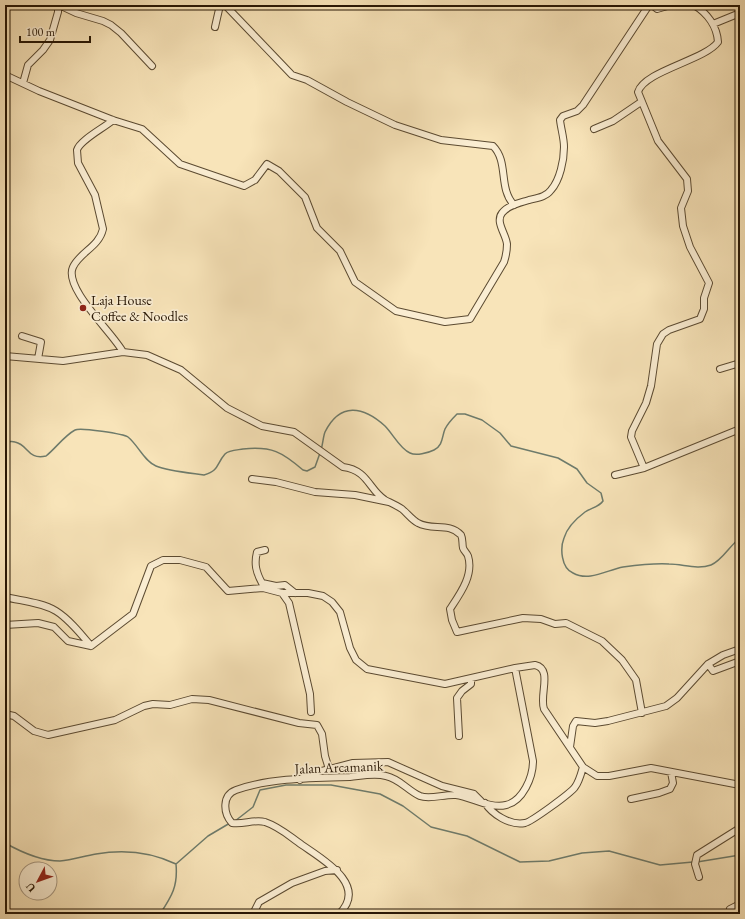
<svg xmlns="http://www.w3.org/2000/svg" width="745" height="919" font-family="'EB Garamond',serif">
<rect width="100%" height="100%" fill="#f8e4b9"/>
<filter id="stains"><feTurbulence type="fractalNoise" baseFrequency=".005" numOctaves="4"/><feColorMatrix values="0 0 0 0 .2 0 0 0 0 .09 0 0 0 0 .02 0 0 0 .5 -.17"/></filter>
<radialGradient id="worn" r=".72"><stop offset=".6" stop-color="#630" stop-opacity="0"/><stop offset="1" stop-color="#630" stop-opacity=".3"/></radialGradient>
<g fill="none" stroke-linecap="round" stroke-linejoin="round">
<!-- stream -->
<path stroke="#6e7b6b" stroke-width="1.5" d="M 5,442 C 8,442 12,441 15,442 C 29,445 27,460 46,456 C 56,448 64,436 75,430 C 80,427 124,434 128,437 C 138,445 144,461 156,466 C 168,471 190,473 204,475 C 220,470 216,464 225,454 C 229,450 238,450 243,449 C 272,446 282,452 303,470 L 307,471 L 315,467 L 320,453
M 321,450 C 323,444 323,437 325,432 C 340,402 363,406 385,426 C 393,434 400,449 410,453 C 416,456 428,453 434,450 C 443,446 442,436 445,429 C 448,423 452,419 457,414 L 465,414 L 482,420 L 500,433 L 511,446 L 558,458 L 577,469 L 587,483 L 601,493 L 603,501 C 599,507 591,508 585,512 C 577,518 567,528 564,538 C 560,548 561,568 573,573 C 589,582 607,570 623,567 C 638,565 654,563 669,564 C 683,564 697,570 711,565 C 722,561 730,545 740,538
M 235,821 L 253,807 L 260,790 L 286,785 L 331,785 L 380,794 L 403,806 L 431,827 L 467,836 L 520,862 L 549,861 L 582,853 L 609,851 L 660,865 L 693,862
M 5,843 C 21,852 41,861 60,861 C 72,860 84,856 96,854 C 124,849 151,852 176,864
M 697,862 L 740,855
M 160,914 C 172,896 178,886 176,864 L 208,836 L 230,823"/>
<!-- minor casing -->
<g stroke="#5b4a31" stroke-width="8">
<path id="minor" d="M 59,5 L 76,13 L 103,21 L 111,25 L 121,33 L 152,66
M 225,5 L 292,75 L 307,80 L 347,102 L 395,125 L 441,140 L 493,146 C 509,162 498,188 514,205
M 652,5 L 657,9 L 671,5
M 694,5 C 707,13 717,26 718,42 C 705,60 644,71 638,92 L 658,141 L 687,179 L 688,191 L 681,208 L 683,226 L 690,247 L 709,283 L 704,298 L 704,309 L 700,319 L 669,330 L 663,334 L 657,344 L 651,386 L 646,403 L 632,431 L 631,437 L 644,468 L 740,429
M 713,24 L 740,13
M 215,27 L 220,5
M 5,75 L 39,91 L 113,120 L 142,129 L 180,164 L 244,186 L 255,180 L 267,164 L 279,171 L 305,197 L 317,228 L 340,251 L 355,282 L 396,311 L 445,322 L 470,319 L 504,262 C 506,256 507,251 507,244 C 506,234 495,222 502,213 C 508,205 520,203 529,200 C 537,198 546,197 551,190 C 560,180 564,160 564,147 C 564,138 561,129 560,120 L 563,116 L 577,111 L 583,105 L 649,5
M 23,83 L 28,65 L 43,50 L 50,40 L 58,12 L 58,5
M 113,120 C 104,128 80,140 77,150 L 78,163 L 95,195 L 103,229 C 99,247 80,252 73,267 C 63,288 113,333 123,352
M 594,129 L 613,121 L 641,102
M 22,336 L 41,342 L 38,359
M 5,356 L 63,361 L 123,352 L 147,355 L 181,370 L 227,408 L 262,426 L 294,432 L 343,467 C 368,470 369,490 385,500 C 391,503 396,505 402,509 C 407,513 412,520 418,523 C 432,531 449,522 461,535 C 463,539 462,543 463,548 C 464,551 467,553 468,556 C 474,575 460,594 450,609 L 452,620 L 457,632 L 523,618 L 541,619 L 555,624 L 566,623 L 602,641 L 622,660 L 636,680 L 642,713
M 720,369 L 740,363
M 615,475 L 644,468
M 252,479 L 276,482 L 315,492 L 355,495 L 389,502
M 265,550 L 257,552 C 254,564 256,572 262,583 L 276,586 L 285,585 L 295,593
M 282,593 L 289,603 L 310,694 L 311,712
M 5,597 C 21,601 41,602 56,611 C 69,619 81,634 91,646
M 5,625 L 38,623 L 54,627 L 68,641 L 91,646 L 133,614 L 151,566 L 163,560 L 180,560 L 206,567 L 228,591 L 263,588 L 282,593 L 308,593 L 323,596 L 332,602 L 340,612 L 350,648 L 356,660 L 367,669 L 445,684 L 515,668
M 708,664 L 713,671 L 740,661
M 5,714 L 14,716 L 34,731 L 48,735 L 115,720 L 144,706 L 153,704 L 170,705 L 192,699 L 209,700 L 299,723 L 317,725 L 322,734 L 325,756 L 329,769
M 459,736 L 457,698 L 462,691 L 471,684 L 471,679
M 570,747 L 573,726 L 576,721 L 595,723 L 608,721 L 666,706 L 677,698 L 708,664 L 723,655 L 740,649
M 300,780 L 306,775 L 353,763 L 388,762 L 442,786 L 474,794 L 481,801
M 631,799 L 659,793 L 670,789 L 673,783 L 671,772
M 485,803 C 492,814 510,826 525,823 C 531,822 571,793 575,787 C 579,782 581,774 583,767
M 699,877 L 695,864 L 697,855 L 740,828
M 730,909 L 740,904
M 253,914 L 259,902 L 292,883 L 325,871 L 337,870
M 339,914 C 369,885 322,859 302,845 C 289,836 280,827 265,822 C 254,819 243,825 232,823 C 223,813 222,795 236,790 C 269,778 314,778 350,777 C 361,776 374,773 386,776 C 400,779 407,790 420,796 C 430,800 444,794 456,795 C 471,797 490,809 506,805 C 523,801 533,777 533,761 L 515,668 L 535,665 C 553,669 539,695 544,709 L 583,767 L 597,776 L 609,776 L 651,768 L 740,785"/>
</g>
<!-- minor -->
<use href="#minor" stroke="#faedd2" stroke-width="6"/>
</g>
<!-- markers -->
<circle fill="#8f2418" stroke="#faedd2" stroke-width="1.5" cx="83" cy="308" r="4"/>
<g text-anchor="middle" stroke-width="3.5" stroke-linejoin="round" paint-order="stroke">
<!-- poi labels -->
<g font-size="14" fill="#271604" stroke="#faedd2" text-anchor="start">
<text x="91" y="305">Laja House<tspan x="91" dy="16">Coffee &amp; Noodles</tspan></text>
</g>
<!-- street labels -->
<g font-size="14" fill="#271604" stroke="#faedd2">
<text transform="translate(339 767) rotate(-2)" y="5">Jalan Arcamanik</text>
</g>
</g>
<!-- margin -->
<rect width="745" height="919" fill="none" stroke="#f8e4b9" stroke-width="20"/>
<rect x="6" y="6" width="733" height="907" fill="none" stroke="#271604" stroke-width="2"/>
<rect x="10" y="10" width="725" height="899" fill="none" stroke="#271604"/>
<!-- north arrow -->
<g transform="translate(38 881) rotate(229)"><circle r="19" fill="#faedd2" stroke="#a69780"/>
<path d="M0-3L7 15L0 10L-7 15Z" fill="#8f2418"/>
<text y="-6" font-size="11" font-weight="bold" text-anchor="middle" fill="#271604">U</text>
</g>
<!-- scale -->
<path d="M20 36v6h70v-6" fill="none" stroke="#271604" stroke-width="2"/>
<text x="26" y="36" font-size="12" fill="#271604" stroke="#faedd2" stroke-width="3" paint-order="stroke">100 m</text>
<rect width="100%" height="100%" filter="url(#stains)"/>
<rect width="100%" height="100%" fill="url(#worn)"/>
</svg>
